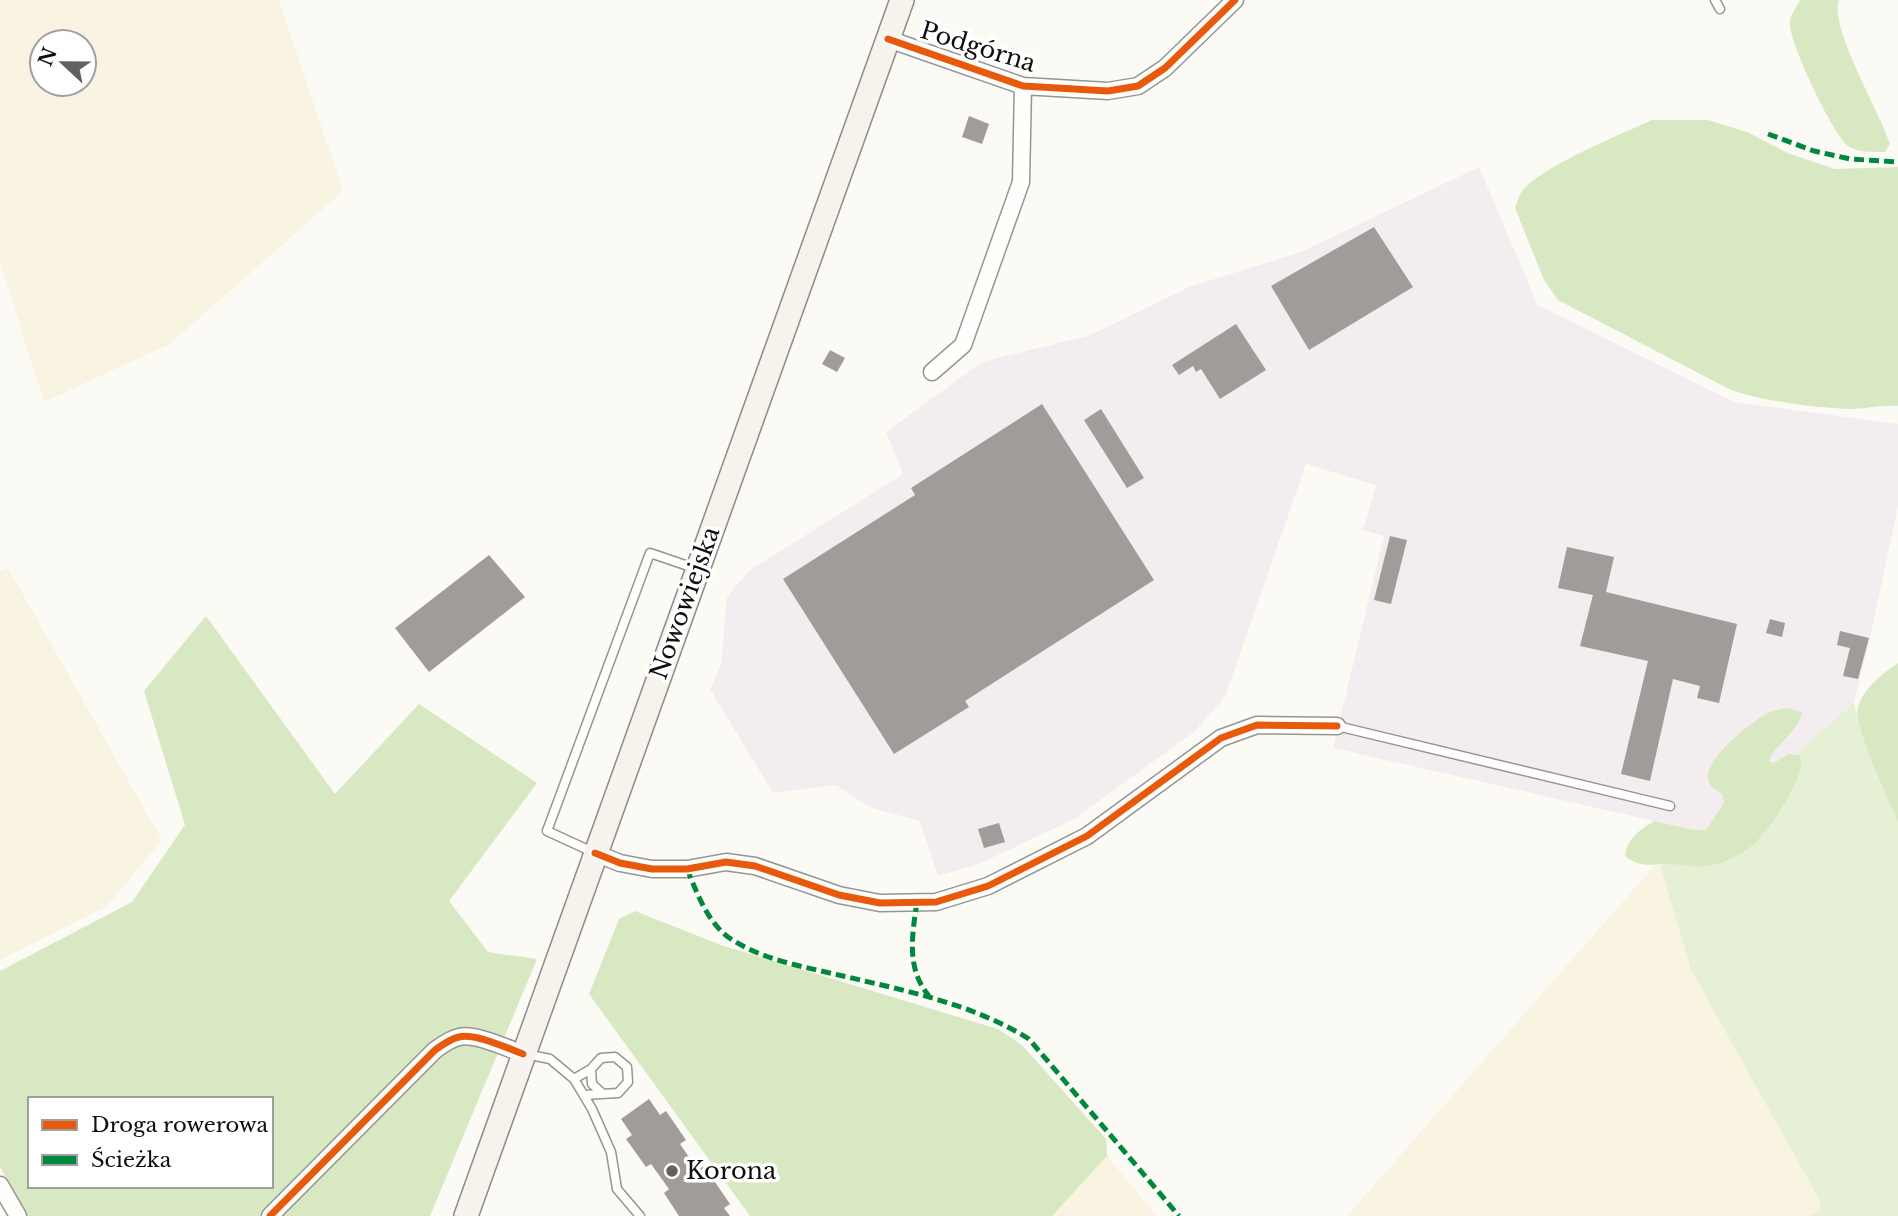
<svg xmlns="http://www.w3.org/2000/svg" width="1898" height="1216" font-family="'Libre Baskerville',serif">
<rect width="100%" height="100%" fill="#fcfaf4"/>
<!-- industrial -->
<path fill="#f3edf0" d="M 1479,167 L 1538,305 L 1734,402 L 1898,424 L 1898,507 L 1872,629 L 1854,703 L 1707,833 L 1333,748 L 1384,536 L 1363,530 L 1376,485 L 1306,464 L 1225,697 L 1194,732 L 1074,819 L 979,864 L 938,876 L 920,821 L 871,808 L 836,785 L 773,793 L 710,689 L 721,665 L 727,597 L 749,571 L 903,474 L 886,432 L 982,362 L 1091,335 L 1189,287 L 1301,252 Z"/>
<!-- farmland -->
<path fill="#f8f4e1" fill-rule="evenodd" d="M 0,0 L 279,0 L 343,191 L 170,344 L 44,402 L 0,263 ZM 84,42 L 84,84 L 42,84 L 42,42 Z
M 8,568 L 162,840 L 107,906 L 0,960 L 0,571 Z
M 1655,865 L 1660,865 L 1691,970 L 1819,1199 L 1821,1210 L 1809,1216 L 1347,1216 Z
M 1107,1156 L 1157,1216 L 1052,1216 Z"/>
<!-- green -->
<path fill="#e6f0d5" d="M 1854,703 L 1861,731 L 1898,822 L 1898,1216 L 1809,1216 L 1821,1210 L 1819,1199 L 1691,970 L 1660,865 L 1668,864 L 1800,755 L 1796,754 Z"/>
<!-- forest -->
<path fill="#d7e8c3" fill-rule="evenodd" d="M 1800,0 L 1839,0 C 1829,28 1880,111 1890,144 L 1885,152 C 1873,152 1858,153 1848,146 C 1833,135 1786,37 1790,20 C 1792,13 1797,6 1800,0 Z
M 1652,120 L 1708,120 L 1747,132 L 1788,153 L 1835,169 L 1898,167 L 1898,406 C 1881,405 1866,409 1849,409 C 1816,408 1763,401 1731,390 L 1558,300 L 1544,280 L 1515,208 C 1517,204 1518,197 1521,193 C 1535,169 1624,133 1652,120 Z
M 206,616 L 335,794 L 419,704 L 537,783 L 449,901 L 488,952 L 537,959 L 430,1216 L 28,1216 L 0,1167 L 0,971 L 132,902 L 185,825 L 144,691 ZM 30,1099 L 271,1099 L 271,1186 L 30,1186 Z
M 1898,663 L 1898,822 C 1890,802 1852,723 1858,707 C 1864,688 1882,674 1898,663 Z
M 1790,708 L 1802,713 C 1798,733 1776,742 1769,761 L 1774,763 L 1788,754 L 1800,755 C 1807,777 1771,826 1755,843 C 1748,850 1733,858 1723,862 C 1696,871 1691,864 1665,864 C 1649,865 1639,867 1625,856 C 1627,838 1640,830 1654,821 L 1694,830 L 1706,830 L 1724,803 L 1722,794 C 1716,790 1709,787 1708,779 C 1705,758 1751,722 1768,713 C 1775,710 1783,709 1790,708 Z
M 635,911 L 721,945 L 998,1029 L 1022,1045 L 1106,1139 L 1107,1156 L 1052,1216 L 750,1216 L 589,994 L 619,919 Z"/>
<!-- building -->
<path fill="#9f9c99" d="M 969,116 L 989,124 L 982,144 L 962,137 Z
M 1374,227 L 1413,287 L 1309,350 L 1271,286 Z
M 1236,324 L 1266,370 L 1220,399 L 1201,369 L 1196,372 L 1193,366 L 1179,375 L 1172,365 Z
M 830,350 L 845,358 L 837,372 L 822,364 Z
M 1042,404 L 1154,580 L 965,701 L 969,707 L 894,754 L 783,579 L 915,495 L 911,488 Z
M 1101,409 L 1144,478 L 1127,488 L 1084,420 Z
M 1390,536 L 1407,540 L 1391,604 L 1374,600 Z
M 1567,547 L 1614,557 L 1606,592 L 1737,624 L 1719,703 L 1697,698 L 1700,686 L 1673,679 L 1650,781 L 1621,774 L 1648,661 L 1580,646 L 1593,595 L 1558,588 Z
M 489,555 L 525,597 L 429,672 L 395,628 Z
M 1770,619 L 1785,623 L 1782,637 L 1766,633 Z
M 1840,631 L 1869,638 L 1858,679 L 1843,676 L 1850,648 L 1837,645 Z
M 999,823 L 1005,842 L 984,848 L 978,829 Z
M 649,1099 L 660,1115 L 666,1111 L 686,1140 L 680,1144 L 698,1170 L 704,1166 L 730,1204 L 724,1208 L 730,1216 L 679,1216 L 664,1193 L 669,1189 L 651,1164 L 646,1167 L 626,1139 L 632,1135 L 621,1119 Z"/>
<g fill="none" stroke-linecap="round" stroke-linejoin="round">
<!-- lane casing -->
<g stroke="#969592" stroke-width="11">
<path id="lane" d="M 1715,0 L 1720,9
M 1337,726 L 1670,806
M 595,853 L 547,831 L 650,553 L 694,568
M 526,1054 L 550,1059 L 574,1079 L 592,1109 L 611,1152 L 617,1189 L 640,1216
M 574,1079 L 591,1069
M 584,1095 L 618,1093 L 628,1082 L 627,1067 L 615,1057 L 601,1058 L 591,1069 L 592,1084 L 603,1094"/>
</g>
<!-- street casing -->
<g stroke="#969592" stroke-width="19">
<path id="street" d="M 888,39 L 1023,86 L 1108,91 L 1138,86 L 1165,68 L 1235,0
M 932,372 L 963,345 L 1021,182 L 1023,86
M 595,853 L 620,863 L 652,869 L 687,869 L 726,862 L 755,866 L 839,895 L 880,903 L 936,902 L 988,886 L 1087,836 L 1221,738 L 1257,725 L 1337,726
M 0,1185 L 18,1216
M 270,1216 L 435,1050 C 442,1045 450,1039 459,1037 C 475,1033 507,1048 523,1054"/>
</g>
<!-- secondary casing -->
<g stroke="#8c8b89" stroke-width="26">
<path id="secondary" d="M 466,1216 L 902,0"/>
</g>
<!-- lane -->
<use href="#lane" stroke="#fffefd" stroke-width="8"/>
<!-- street -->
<use href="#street" stroke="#fffefd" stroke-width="16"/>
<!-- secondary -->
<use href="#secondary" stroke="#f5f3eb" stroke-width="23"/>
<!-- quiet -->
<path stroke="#00873e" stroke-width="5" stroke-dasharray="10 5" stroke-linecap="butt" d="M 1768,134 L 1814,151 L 1850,159 L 1898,162
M 687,869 C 697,893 707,921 728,937 C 761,960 805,967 843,976 C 907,991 973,1004 1029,1039 L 1179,1216
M 917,902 C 912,935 906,969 929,996"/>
<!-- cycleway casing -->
<g stroke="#fff" stroke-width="11">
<path id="cycleway" d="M 888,39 L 1023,86 L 1108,91 L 1138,86 L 1165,68 L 1235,0
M 595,853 L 620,863 L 652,869 L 687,869 L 726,862 L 755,866 L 839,895 L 880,903 L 936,902 L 988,886 L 1087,836 L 1221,738 L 1257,725 L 1337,726
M 270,1216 L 435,1050 C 442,1045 450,1039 459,1037 C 475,1033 507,1048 523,1054"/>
</g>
<!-- cycleway -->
<use href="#cycleway" stroke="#e8590c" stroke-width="7"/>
</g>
<!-- markers -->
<circle fill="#62615f" stroke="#fff" stroke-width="2.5" cx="672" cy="1171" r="7"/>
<g text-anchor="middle" stroke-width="7" stroke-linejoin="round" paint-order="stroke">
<!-- street labels -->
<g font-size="24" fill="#0f0f0f" stroke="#fff">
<text transform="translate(978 47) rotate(17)" y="8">Podgórna</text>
<text transform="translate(685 603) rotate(-70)" y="8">Nowowiejska</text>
</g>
<!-- poi labels -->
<g font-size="24" fill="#0f0f0f" stroke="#fff" text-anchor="start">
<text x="686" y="1179">Korona</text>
</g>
</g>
<!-- legend -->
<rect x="28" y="1097" width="245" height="91" fill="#ffffff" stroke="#9f9f9f" stroke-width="2"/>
<rect x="42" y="1120" width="35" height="10" fill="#e8590c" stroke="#9f9f9f" stroke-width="2"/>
<text x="91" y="1132" font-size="21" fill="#0f0f0f">Droga rowerowa</text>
<rect x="42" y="1155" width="35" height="10" fill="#00873e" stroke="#9f9f9f" stroke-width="2"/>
<text x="91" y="1167" font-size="21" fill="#0f0f0f">Ścieżka</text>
<!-- north arrow -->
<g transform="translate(63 63) rotate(292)"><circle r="33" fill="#ffffff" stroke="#9f9f9f" stroke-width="2"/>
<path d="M0-5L12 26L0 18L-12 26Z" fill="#62615f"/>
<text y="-10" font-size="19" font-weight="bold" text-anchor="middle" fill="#0f0f0f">N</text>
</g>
</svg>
